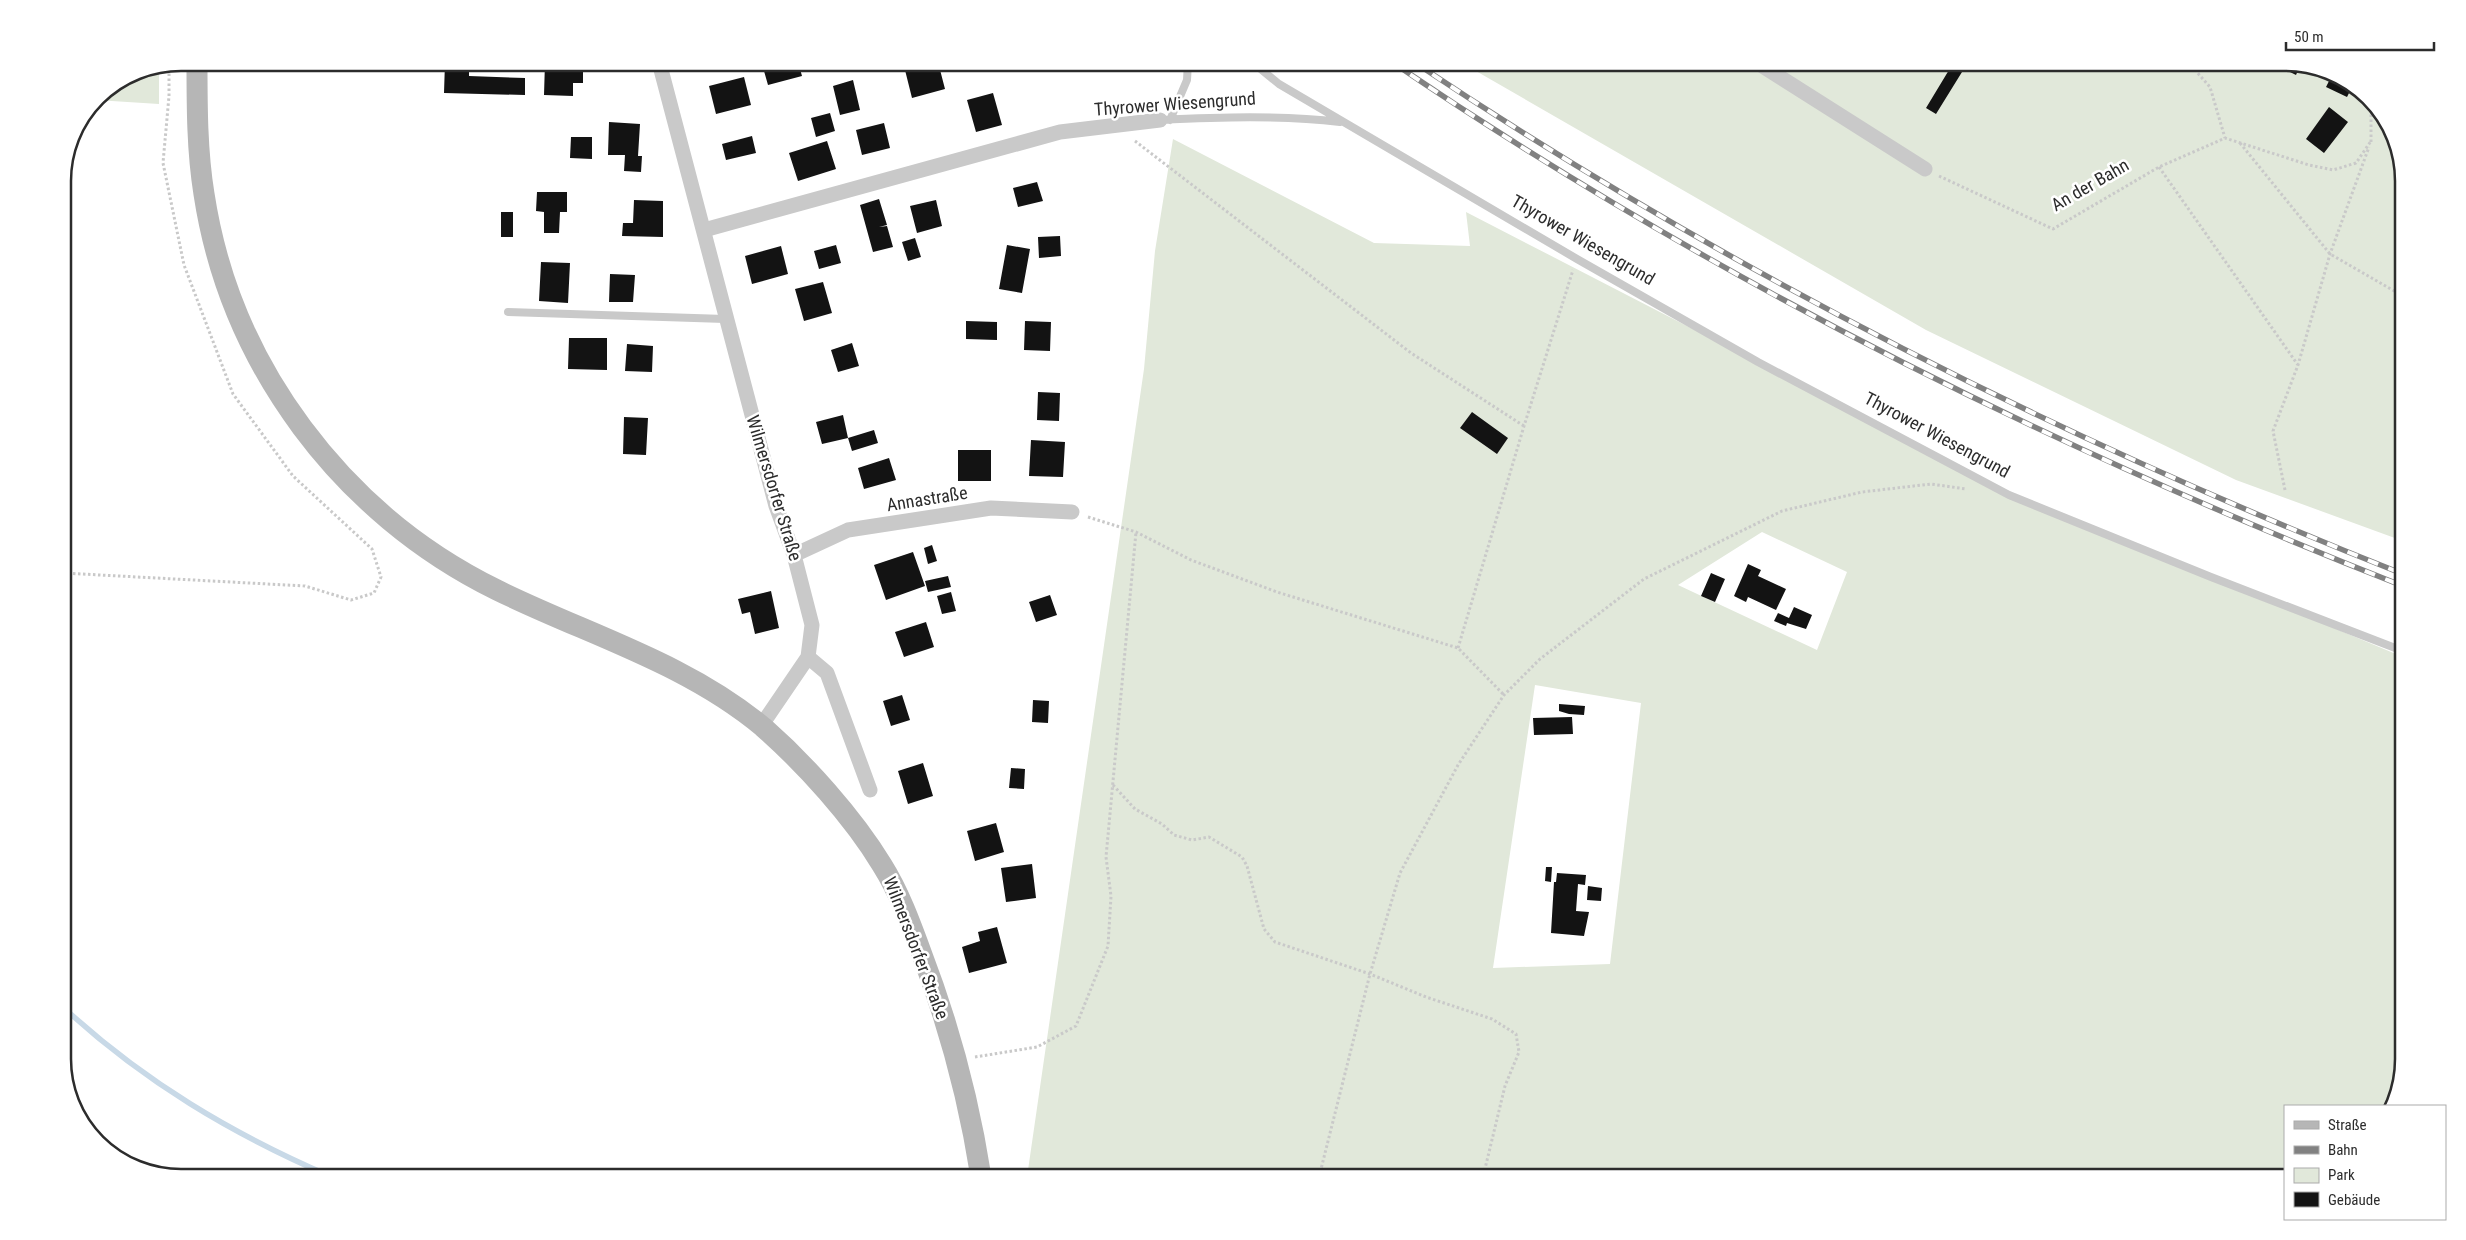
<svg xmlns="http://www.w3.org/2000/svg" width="2466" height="1240" font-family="'Roboto Condensed',sans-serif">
<rect width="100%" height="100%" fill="#fff"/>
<!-- green -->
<path fill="#e1e8da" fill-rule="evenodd" d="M 2285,62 L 2337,75 L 2383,115 L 2403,174 L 2403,541 L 2236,480 L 1926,330 L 1462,63 Z
M 159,67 L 159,104 L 96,100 L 136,71 Z
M 1173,139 L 1374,243 L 1470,246 L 1466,212 L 2013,494 L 2403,657 L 2403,1059 L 2393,1106 L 2285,1106 L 2285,1177 L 1027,1177 L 1144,369 L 1155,251 ZM 1762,532 L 1847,572 L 1817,650 L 1678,585 ZM 1535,685 L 1641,703 L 1610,964 L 1493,968 Z"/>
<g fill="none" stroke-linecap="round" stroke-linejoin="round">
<!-- stream -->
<path stroke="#c8d9e7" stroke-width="5.5" d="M 63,1007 C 143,1081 232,1134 332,1177"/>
</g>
<!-- building -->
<path fill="#131313" d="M 445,62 L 469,62 L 469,76 L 525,78 L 525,95 L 444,93 Z
M 545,62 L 583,62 L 583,83 L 573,83 L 573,96 L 544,95 Z
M 768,62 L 798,62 L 802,76 L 768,85 L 762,64 Z
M 932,62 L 938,62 L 945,89 L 912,98 L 905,70 Z
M 2289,63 L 2300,66 L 2296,75 L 2286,70 Z
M 1952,65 L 1962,72 L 1936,114 L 1926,108 Z
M 2332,75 L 2344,80 L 2352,87 L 2347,97 L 2326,87 Z
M 744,77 L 751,105 L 716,114 L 709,86 Z
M 853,80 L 860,110 L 840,115 L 833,86 Z
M 993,93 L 1002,125 L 976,132 L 967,100 Z
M 2329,107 L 2348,122 L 2324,153 L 2306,139 Z
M 830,113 L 835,131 L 816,137 L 811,118 Z
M 609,122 L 640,124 L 638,156 L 642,156 L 641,172 L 624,171 L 625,155 L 608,155 Z
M 884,123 L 890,148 L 862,155 L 856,130 Z
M 752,136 L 756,153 L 726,160 L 722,144 Z
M 571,137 L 592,137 L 592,159 L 570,158 Z
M 827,141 L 836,169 L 798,181 L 789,153 Z
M 1037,182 L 1043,201 L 1018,207 L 1013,188 Z
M 537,192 L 567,192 L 567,212 L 560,212 L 559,233 L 544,233 L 544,212 L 536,211 Z
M 879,199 L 887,225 L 879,227 L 887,226 L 893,247 L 873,252 L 860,205 Z
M 634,200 L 663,201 L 663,237 L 622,236 L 623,223 L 633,223 Z
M 936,200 L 942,226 L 917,233 L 910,206 Z
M 501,212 L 513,212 L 513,237 L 501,237 Z
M 1060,236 L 1061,256 L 1039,258 L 1038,237 Z
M 915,238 L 921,257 L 908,261 L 902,242 Z
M 836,245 L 841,263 L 819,269 L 814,251 Z
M 1007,245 L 1030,249 L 1022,293 L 999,289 Z
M 781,246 L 788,274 L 752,284 L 745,256 Z
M 541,262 L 570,263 L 568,303 L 539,301 Z
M 610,274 L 635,275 L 633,302 L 609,302 Z
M 823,282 L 832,313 L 804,321 L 795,289 Z
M 966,321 L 997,322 L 997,340 L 966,339 Z
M 1025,321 L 1051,322 L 1050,351 L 1024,350 Z
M 569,338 L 607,338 L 607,370 L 568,369 Z
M 852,343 L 859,366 L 838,372 L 831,350 Z
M 627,344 L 653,346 L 652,372 L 625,371 Z
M 1038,392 L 1060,393 L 1059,421 L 1037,420 Z
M 1472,412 L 1508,438 L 1497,454 L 1460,428 Z
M 843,415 L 848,438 L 822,444 L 816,422 Z
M 624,417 L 648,418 L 646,455 L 623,454 Z
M 874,430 L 878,443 L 852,451 L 848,438 Z
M 1031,440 L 1065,442 L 1063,477 L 1029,476 Z
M 958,450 L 991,450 L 991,481 L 958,481 Z
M 889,458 L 896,480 L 864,489 L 858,468 Z
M 932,545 L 937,561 L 928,564 L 924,548 Z
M 913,552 L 925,586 L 886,600 L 874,565 Z
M 1748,564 L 1761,570 L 1758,576 L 1786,589 L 1776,610 L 1748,597 L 1746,602 L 1734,596 Z
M 1711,573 L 1725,579 L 1715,602 L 1701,596 Z
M 948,576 L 951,587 L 928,592 L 925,581 Z
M 771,591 L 779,628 L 755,634 L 750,612 L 742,614 L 738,599 Z
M 951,592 L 956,611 L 942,614 L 937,596 Z
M 1050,595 L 1057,615 L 1036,622 L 1029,602 Z
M 1794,607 L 1812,615 L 1806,629 L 1787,623 L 1786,626 L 1774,621 L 1778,613 L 1789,618 Z
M 926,622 L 934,647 L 904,657 L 895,632 Z
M 902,695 L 910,720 L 891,726 L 883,701 Z
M 1033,700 L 1049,701 L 1048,723 L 1032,722 Z
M 1559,704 L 1585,706 L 1584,715 L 1569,714 L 1559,711 Z
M 1572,717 L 1573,734 L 1534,735 L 1533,718 Z
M 923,763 L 933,796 L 908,804 L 898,771 Z
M 1011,768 L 1025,769 L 1024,789 L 1009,788 Z
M 996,823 L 1004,852 L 975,861 L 967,831 Z
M 1032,864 L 1036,898 L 1006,902 L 1001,868 Z
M 1546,867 L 1552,867 L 1551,882 L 1545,881 Z
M 1557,873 L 1586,875 L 1585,885 L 1578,884 L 1576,911 L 1589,912 L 1584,936 L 1551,933 L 1554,882 L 1556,882 Z
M 1588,886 L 1602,888 L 1601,901 L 1587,900 Z
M 997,927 L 1007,963 L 969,973 L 962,947 L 980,941 L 978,932 Z"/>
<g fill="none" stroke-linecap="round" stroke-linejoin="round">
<!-- path -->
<path stroke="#c9c9c9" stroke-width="3" stroke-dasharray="2.5 2.5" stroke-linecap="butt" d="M 2188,62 L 2210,87 L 2225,138
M 1135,141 L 1411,353 L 1524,426
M 2371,142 L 2371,104
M 2240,143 L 2330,254 L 2403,296
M 2159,167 L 2298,365
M 1939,176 L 2053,229 L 2159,167 L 2225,138 L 2309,165 L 2333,170 L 2356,163 L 2371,141
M 2285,490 L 2273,431 L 2298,365 L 2330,254 L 2369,147
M 1088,517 L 1136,532 L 1191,560 L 1277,592 L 1458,648 L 1504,695
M 63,573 L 305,586 L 351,600 L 374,593 L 381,577 L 372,549 L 293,476 L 233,394 L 184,265 L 163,163 L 169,96 L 169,65
M 1458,648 L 1524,426 L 1573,270
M 1113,785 L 1135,809 L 1162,824 L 1174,835 L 1192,840 L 1209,837 L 1242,857 L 1247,866 L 1264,929 L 1275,942 L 1370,974 L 1426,997 L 1492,1019 L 1516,1034 L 1519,1052 L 1505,1086 L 1483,1177
M 975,1057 L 1037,1047 L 1076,1026 L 1108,946 L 1111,896 L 1106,857 L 1136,532
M 1319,1177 L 1370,974 L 1400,873 L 1458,765 L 1504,695 L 1540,659 L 1644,579 L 1782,511 L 1862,492 L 1931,484 L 1966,489"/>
<!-- lane -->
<path stroke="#c9c9c9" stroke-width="8" d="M 1252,62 L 1279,84 L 1577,259 L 1758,362 L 2009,495 L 2211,577 L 2403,651
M 1160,120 C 1220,117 1280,115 1340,122
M 1170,120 L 1187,80 L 1188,62
M 508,312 L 725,319"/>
<!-- street -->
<path stroke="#c9c9c9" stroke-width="15" d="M 659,62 L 776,506 L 794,555 L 812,625 L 808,657 L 761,726
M 1756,62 L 1925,169
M 704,230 L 1060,132 L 1160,120
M 794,555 L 848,530 L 991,508 L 1072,512
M 808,657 L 827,673 L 870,790"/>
<!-- secondary -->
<path stroke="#b6b6b6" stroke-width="21" d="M 197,62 C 197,106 197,151 204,194 C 230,365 342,514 497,590 C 586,634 685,662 763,727 C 805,764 853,817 882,865 C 899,892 910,922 921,952 C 949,1025 969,1100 981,1177"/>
<!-- rail casing -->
<g stroke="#818181" stroke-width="5.5">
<path id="rail" d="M 1392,62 C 1708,277 2049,447 2403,586
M 1414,62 C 1724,269 2056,437 2403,574"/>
</g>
<!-- rail -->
<use href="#rail" stroke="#fff" stroke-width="4" stroke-dasharray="11" stroke-linecap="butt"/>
</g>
<g text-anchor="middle" stroke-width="5" stroke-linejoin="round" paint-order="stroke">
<!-- street labels -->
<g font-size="18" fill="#2c2c2c" stroke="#fff">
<text transform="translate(1175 104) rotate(-4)" y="6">Thyrower Wiesengrund</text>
<text transform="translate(2090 185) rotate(-30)" y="6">An der Bahn</text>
<text transform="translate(1583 240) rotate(30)" y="6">Thyrower Wiesengrund</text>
<text transform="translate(1937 435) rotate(28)" y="6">Thyrower Wiesengrund</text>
<text transform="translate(774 488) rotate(73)" y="6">Wilmersdorfer Straße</text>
<text transform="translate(927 499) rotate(-9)" y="6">Annastraße</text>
<text transform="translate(916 948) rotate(69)" y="6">Wilmersdorfer Straße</text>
</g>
</g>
<!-- crop -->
<path d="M0 0H2466V1240H0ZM181 71H2285A110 110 0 0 1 2395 181V1059A110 110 0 0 1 2285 1169H181A110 110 0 0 1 71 1059V181A110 110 0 0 1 181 71Z" fill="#fff" fill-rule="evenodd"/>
<path fill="none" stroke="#2c2c2c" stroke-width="2.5" d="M181 71H2285A110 110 0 0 1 2395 181V1059A110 110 0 0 1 2285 1169H181A110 110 0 0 1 71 1059V181A110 110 0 0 1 181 71Z"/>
<!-- legend -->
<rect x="2284" y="1105" width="162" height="115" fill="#ffffff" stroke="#ababab"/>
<rect x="2294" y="1121" width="25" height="8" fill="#b6b6b6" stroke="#ababab"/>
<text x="2328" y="1130" font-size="15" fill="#2c2c2c">Straße</text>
<rect x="2294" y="1146" width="25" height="8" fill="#818181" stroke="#ababab"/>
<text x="2328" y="1155" font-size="15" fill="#2c2c2c">Bahn</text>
<rect x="2294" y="1168" width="25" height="15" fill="#e1e8da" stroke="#ababab"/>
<text x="2328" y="1180" font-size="15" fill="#2c2c2c">Park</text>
<rect x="2294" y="1192" width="25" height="15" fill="#131313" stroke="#ababab"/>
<text x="2328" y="1205" font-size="15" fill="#2c2c2c">Gebäude</text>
<!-- scale -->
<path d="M2286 42v8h148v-8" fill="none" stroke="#2c2c2c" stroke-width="2.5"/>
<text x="2294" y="42" font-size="15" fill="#2c2c2c" stroke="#ffffff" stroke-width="4" paint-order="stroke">50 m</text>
</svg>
